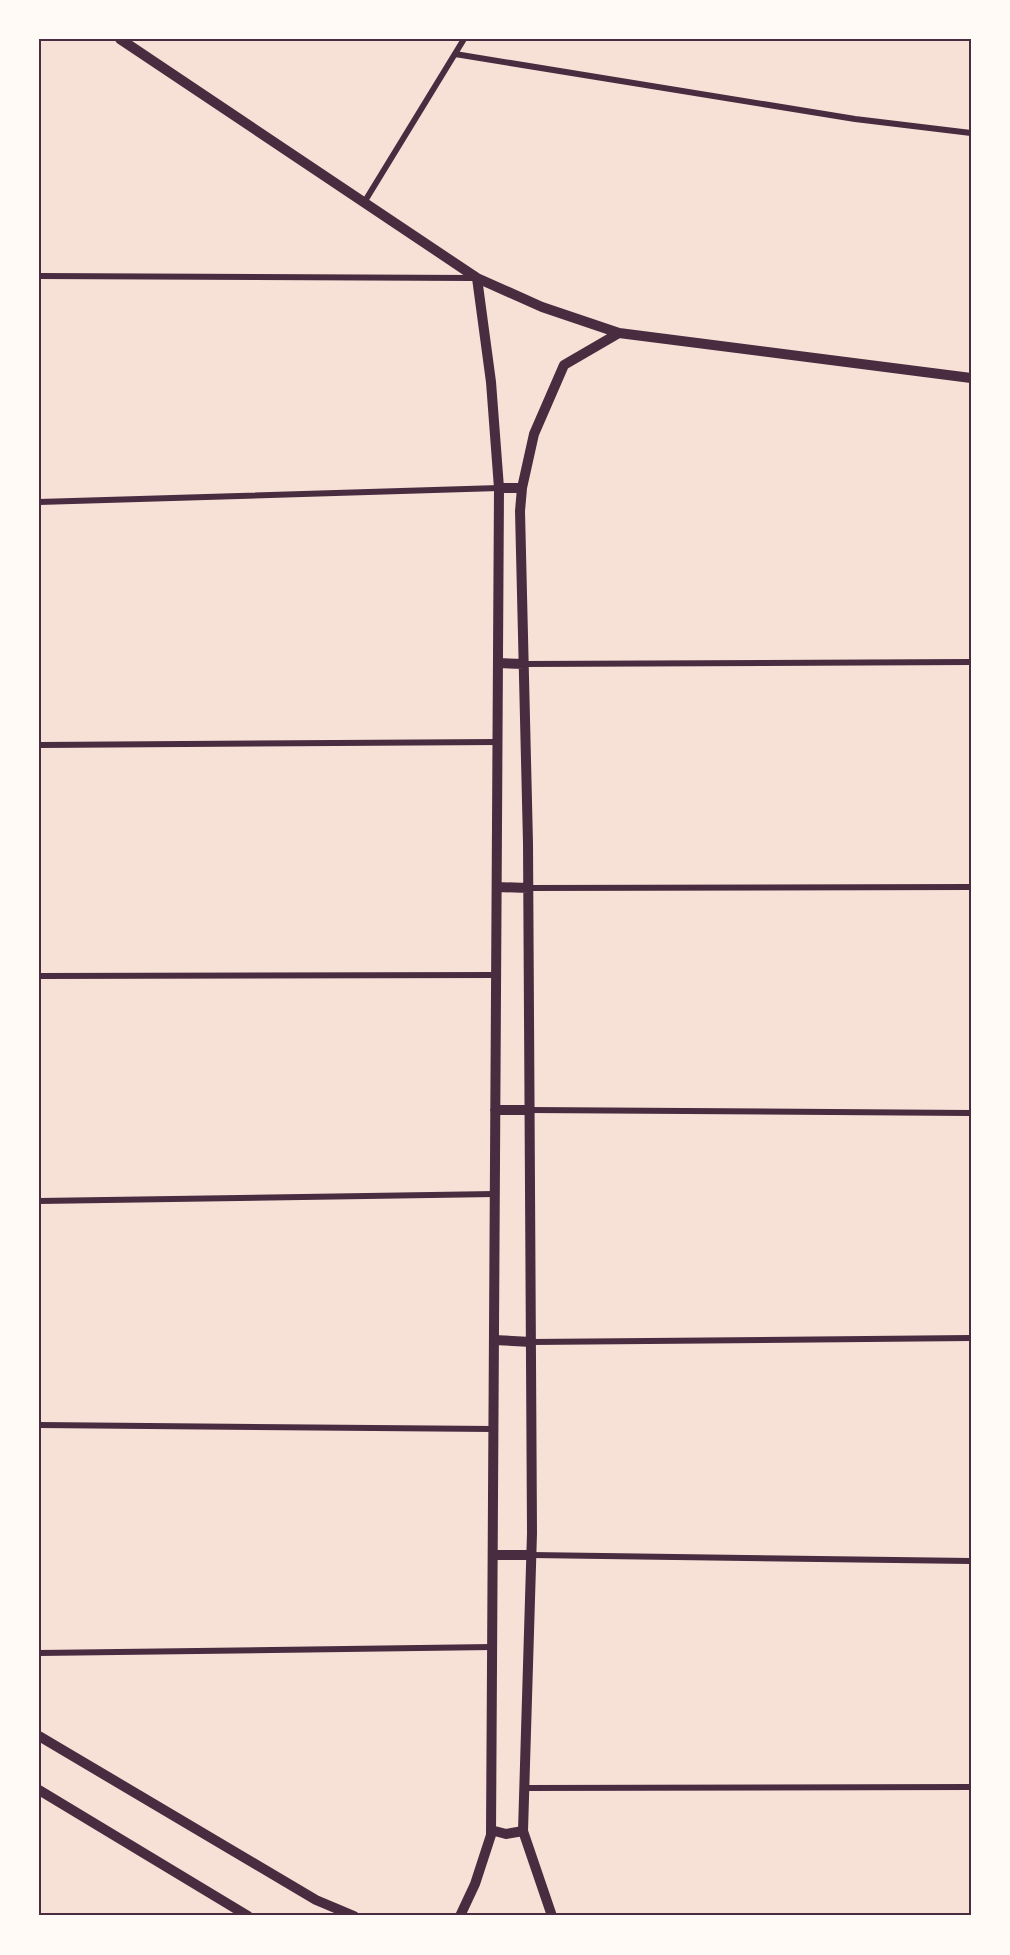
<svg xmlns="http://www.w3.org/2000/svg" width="1010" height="1955" font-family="'Varela Round',sans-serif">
<rect width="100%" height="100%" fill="#f7e1d7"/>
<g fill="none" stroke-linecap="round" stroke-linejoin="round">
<!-- minor -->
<path stroke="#4a2c40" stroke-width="6" d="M 455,54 L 855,119 L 971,133
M 365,201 L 464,39
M 39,276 L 473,278
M 39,502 L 499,488
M 524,664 L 971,662
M 39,745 L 498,742
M 528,888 L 971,887
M 39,976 L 496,975
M 529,1110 L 971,1113
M 39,1201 L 495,1194
M 531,1342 L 971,1338
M 39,1425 L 493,1429
M 531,1555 L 971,1561
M 39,1653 L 492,1647
M 525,1788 L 971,1787"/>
<!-- tertiary -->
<path stroke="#4a2c40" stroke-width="10" d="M 120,39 L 477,278 L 542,307 L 619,333 L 971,378
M 499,488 L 522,488
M 498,663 L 524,664
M 497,887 L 528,888
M 495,1110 L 529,1110
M 494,1340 L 531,1342
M 493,1555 L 531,1555
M 39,1736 L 316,1900 L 354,1916
M 39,1790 L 248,1916
M 491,1830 L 506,1834 L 523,1831
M 460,1916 L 475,1884 L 491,1835 L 499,488 L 491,382 L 477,278
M 552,1916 L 523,1831 L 532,1533 L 528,843 L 520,511 L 522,488 L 534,434 L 564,365 L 619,333"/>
</g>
<!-- border -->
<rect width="1010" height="1955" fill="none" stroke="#fffaf5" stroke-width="81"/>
<rect x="40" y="40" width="930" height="1874" fill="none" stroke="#4a2c40" stroke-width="2"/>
</svg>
